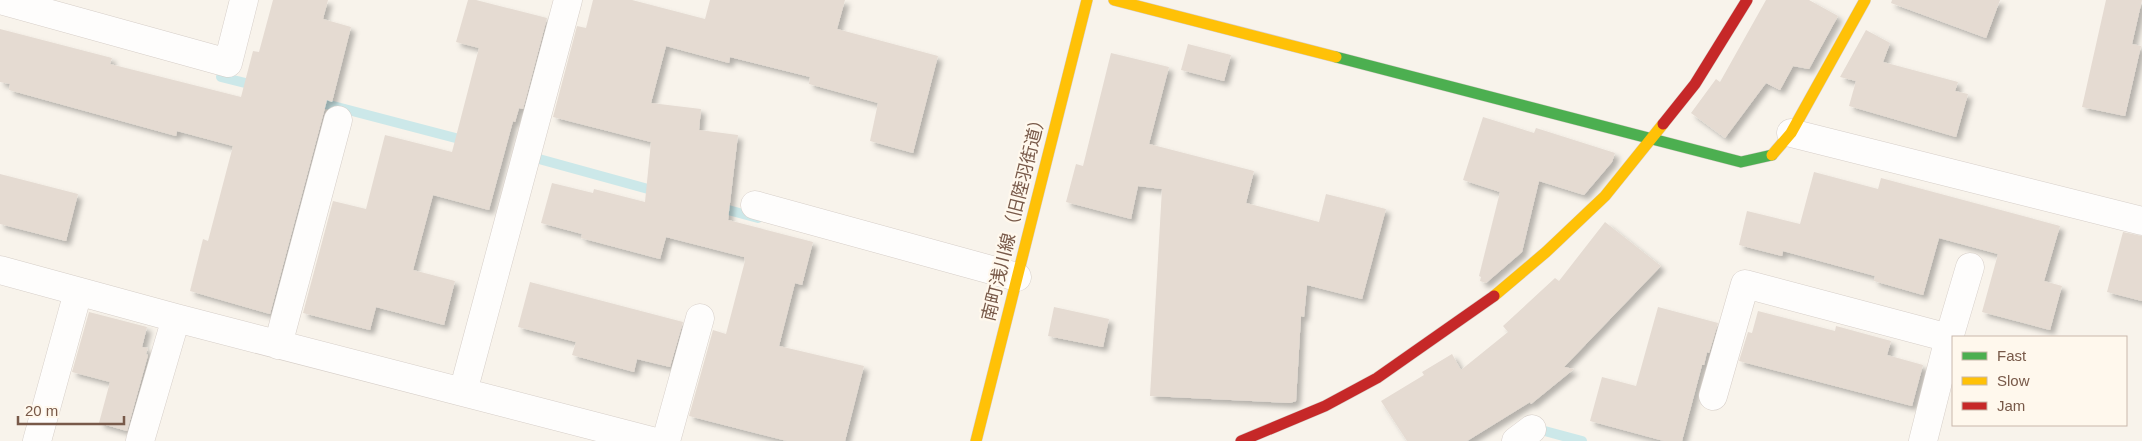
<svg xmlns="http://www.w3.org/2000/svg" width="2142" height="441" font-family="Arial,'Noto Sans JP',sans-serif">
<defs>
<filter id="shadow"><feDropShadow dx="4.5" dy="4.5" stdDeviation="2.5" flood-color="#0004"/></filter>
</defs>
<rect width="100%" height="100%" fill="#f8f3eb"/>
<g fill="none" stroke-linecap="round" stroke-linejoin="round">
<!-- stream -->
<path stroke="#cce8e9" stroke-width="10" d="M 221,77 L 257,86
M 314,101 L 467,141
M 539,159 L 659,192
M 717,207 L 758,218
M 1541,430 L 1582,441"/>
</g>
<!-- building -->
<path fill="#e5dbd2" filter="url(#shadow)" d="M 273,0 L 328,0 L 323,19 L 351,27 L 332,102 L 327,100 L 270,314 L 190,291 L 203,239 L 208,241 L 233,146 L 177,131 L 176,136 L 9,90 L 10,84 L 0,82 L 0,29 L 112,58 L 110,64 L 241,97 L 253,51 L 259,52 Z
M 468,0 L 476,0 L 547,18 L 523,109 L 519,108 L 515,122 L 513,121 L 489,210 L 433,195 L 413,270 L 455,281 L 444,325 L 376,307 L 370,330 L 303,313 L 333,201 L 366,209 L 385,135 L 452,152 L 479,48 L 456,42 Z
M 593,0 L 632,0 L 705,19 L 710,0 L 845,0 L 837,29 L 938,56 L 913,153 L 870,141 L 878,103 L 809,84 L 810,77 L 730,57 L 729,63 L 666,46 L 651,103 L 701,109 L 699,130 L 738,135 L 728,220 L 813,242 L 802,285 L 795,283 L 779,346 L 864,366 L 845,441 L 787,441 L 689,416 L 713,330 L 726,334 L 745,261 L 744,257 L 666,237 L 660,259 L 581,238 L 582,234 L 541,223 L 552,183 L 593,193 L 594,189 L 645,202 L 651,142 L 553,117 L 577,26 L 586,28 Z
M 1766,0 L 1809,0 L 1838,16 L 1809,69 L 1793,66 L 1780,90 L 1766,83 L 1725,138 L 1691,113 L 1716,79 L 1720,82 Z
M 1892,0 L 2000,0 L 1986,38 L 1891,3 Z
M 2106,0 L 2142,0 L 2132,44 L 2141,46 L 2125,116 L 2082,107 Z
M 1866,30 L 1890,43 L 1883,62 L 1958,82 L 1955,91 L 1968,94 L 1956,137 L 1849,106 L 1856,81 L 1840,77 Z
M 1188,44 L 1231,55 L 1224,81 L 1181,70 Z
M 1111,53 L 1169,67 L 1149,144 L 1254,171 L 1246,203 L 1319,222 L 1326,194 L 1386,209 L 1362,299 L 1307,285 L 1304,317 L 1301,316 L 1296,401 L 1290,403 L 1150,396 L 1162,189 L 1138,186 L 1131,219 L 1066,202 L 1076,164 L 1083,166 Z
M 1483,117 L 1534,133 L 1536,128 L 1615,153 L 1612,162 L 1584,195 L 1539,181 L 1522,252 L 1486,283 L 1480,281 L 1481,277 L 1479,276 L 1500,192 L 1463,180 Z
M 1814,172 L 1878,189 L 1881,178 L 2060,226 L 2044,281 L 2062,286 L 2050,330 L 1982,312 L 1998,254 L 1939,238 L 1923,295 L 1874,281 L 1875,276 L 1783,251 L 1782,256 L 1739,245 L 1747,211 L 1800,224 Z
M 0,174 L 78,194 L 66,241 L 0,224 Z
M 1605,222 L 1661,266 L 1564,367 L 1574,369 L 1531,404 L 1530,402 L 1467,441 L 1407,441 L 1381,401 L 1424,375 L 1422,372 L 1452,354 L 1461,370 L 1508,332 L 1503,326 L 1555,278 L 1559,281 Z
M 2123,232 L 2142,236 L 2142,301 L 2107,292 Z
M 530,282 L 683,322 L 670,367 L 637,359 L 634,372 L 572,355 L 576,342 L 518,327 Z
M 1054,307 L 1109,319 L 1103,347 L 1048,336 Z
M 1658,307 L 1718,323 L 1709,353 L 1707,352 L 1704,365 L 1702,365 L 1682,441 L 1664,441 L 1590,421 L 1602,377 L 1636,386 Z
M 1758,311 L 1835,331 L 1836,326 L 1891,341 L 1887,355 L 1923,365 L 1912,406 L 1739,361 L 1748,332 L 1752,333 Z
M 89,312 L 147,327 L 142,347 L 148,348 L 146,354 L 148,355 L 127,431 L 99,423 L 110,382 L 72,372 Z"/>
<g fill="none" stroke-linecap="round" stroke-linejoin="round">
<!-- street casing -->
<g stroke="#d6cec8" stroke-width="29">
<path id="street" d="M 0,0 L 228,63 L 244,0
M 1791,133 L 2142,221
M 755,205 L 1017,277
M 0,270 L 176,318 L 652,441
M 278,345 L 338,120
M 463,392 L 568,0
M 1713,396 L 1745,284 L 1949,338
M 37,441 L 78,292
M 140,441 L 176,318
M 666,441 L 700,318
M 1516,441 L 1532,429
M 1923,441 L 1949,338 L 1970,267"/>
</g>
<!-- fast casing -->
<g stroke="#d7cec8" stroke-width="12">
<path id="fast" d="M 1336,57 L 1741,162 L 1772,155"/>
</g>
<!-- slow casing -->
<g stroke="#d7cec8" stroke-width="12">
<path id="slow" d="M 1114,0 L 1336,57
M 1772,155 L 1791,133 L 1865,0
M 1494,296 L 1546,252 L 1605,196 L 1663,124
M 976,441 L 1087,0"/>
</g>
<!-- jam casing -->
<g stroke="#d7cec8" stroke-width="12">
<path id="jam" d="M 1663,124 L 1695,84 L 1747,0
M 1241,441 L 1325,406 L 1377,378 L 1494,296"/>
</g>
<!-- street -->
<use href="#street" stroke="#fefdfc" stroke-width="28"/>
<!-- fast -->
<use href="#fast" stroke="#4caf50" stroke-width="11"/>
<!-- slow -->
<use href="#slow" stroke="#ffc107" stroke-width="11"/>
<!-- jam -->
<use href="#jam" stroke="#c62828" stroke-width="11"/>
</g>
<g text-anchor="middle" stroke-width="4.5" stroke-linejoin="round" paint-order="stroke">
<!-- street labels -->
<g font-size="18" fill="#785949" stroke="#fff8ed">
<text transform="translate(1014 216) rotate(-76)" y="6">南町浅川線（旧陸羽街道）</text>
</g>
</g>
<!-- legend -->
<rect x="1952" y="336" width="175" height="90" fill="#fff8ed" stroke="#c9b8ab"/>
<rect x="1962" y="352" width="25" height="8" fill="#4caf50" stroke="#c9b8ab"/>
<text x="1997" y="361" font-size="15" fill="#785949">Fast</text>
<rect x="1962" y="377" width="25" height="8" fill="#ffc107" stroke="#c9b8ab"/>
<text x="1997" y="386" font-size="15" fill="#785949">Slow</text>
<rect x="1962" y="402" width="25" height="8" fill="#c62828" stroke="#c9b8ab"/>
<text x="1997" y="411" font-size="15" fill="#785949">Jam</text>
<!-- scale -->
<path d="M18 416v8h106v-8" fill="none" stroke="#785949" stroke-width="2.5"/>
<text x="25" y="416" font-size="15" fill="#785949" stroke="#fff8ed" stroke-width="4" paint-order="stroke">20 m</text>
</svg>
